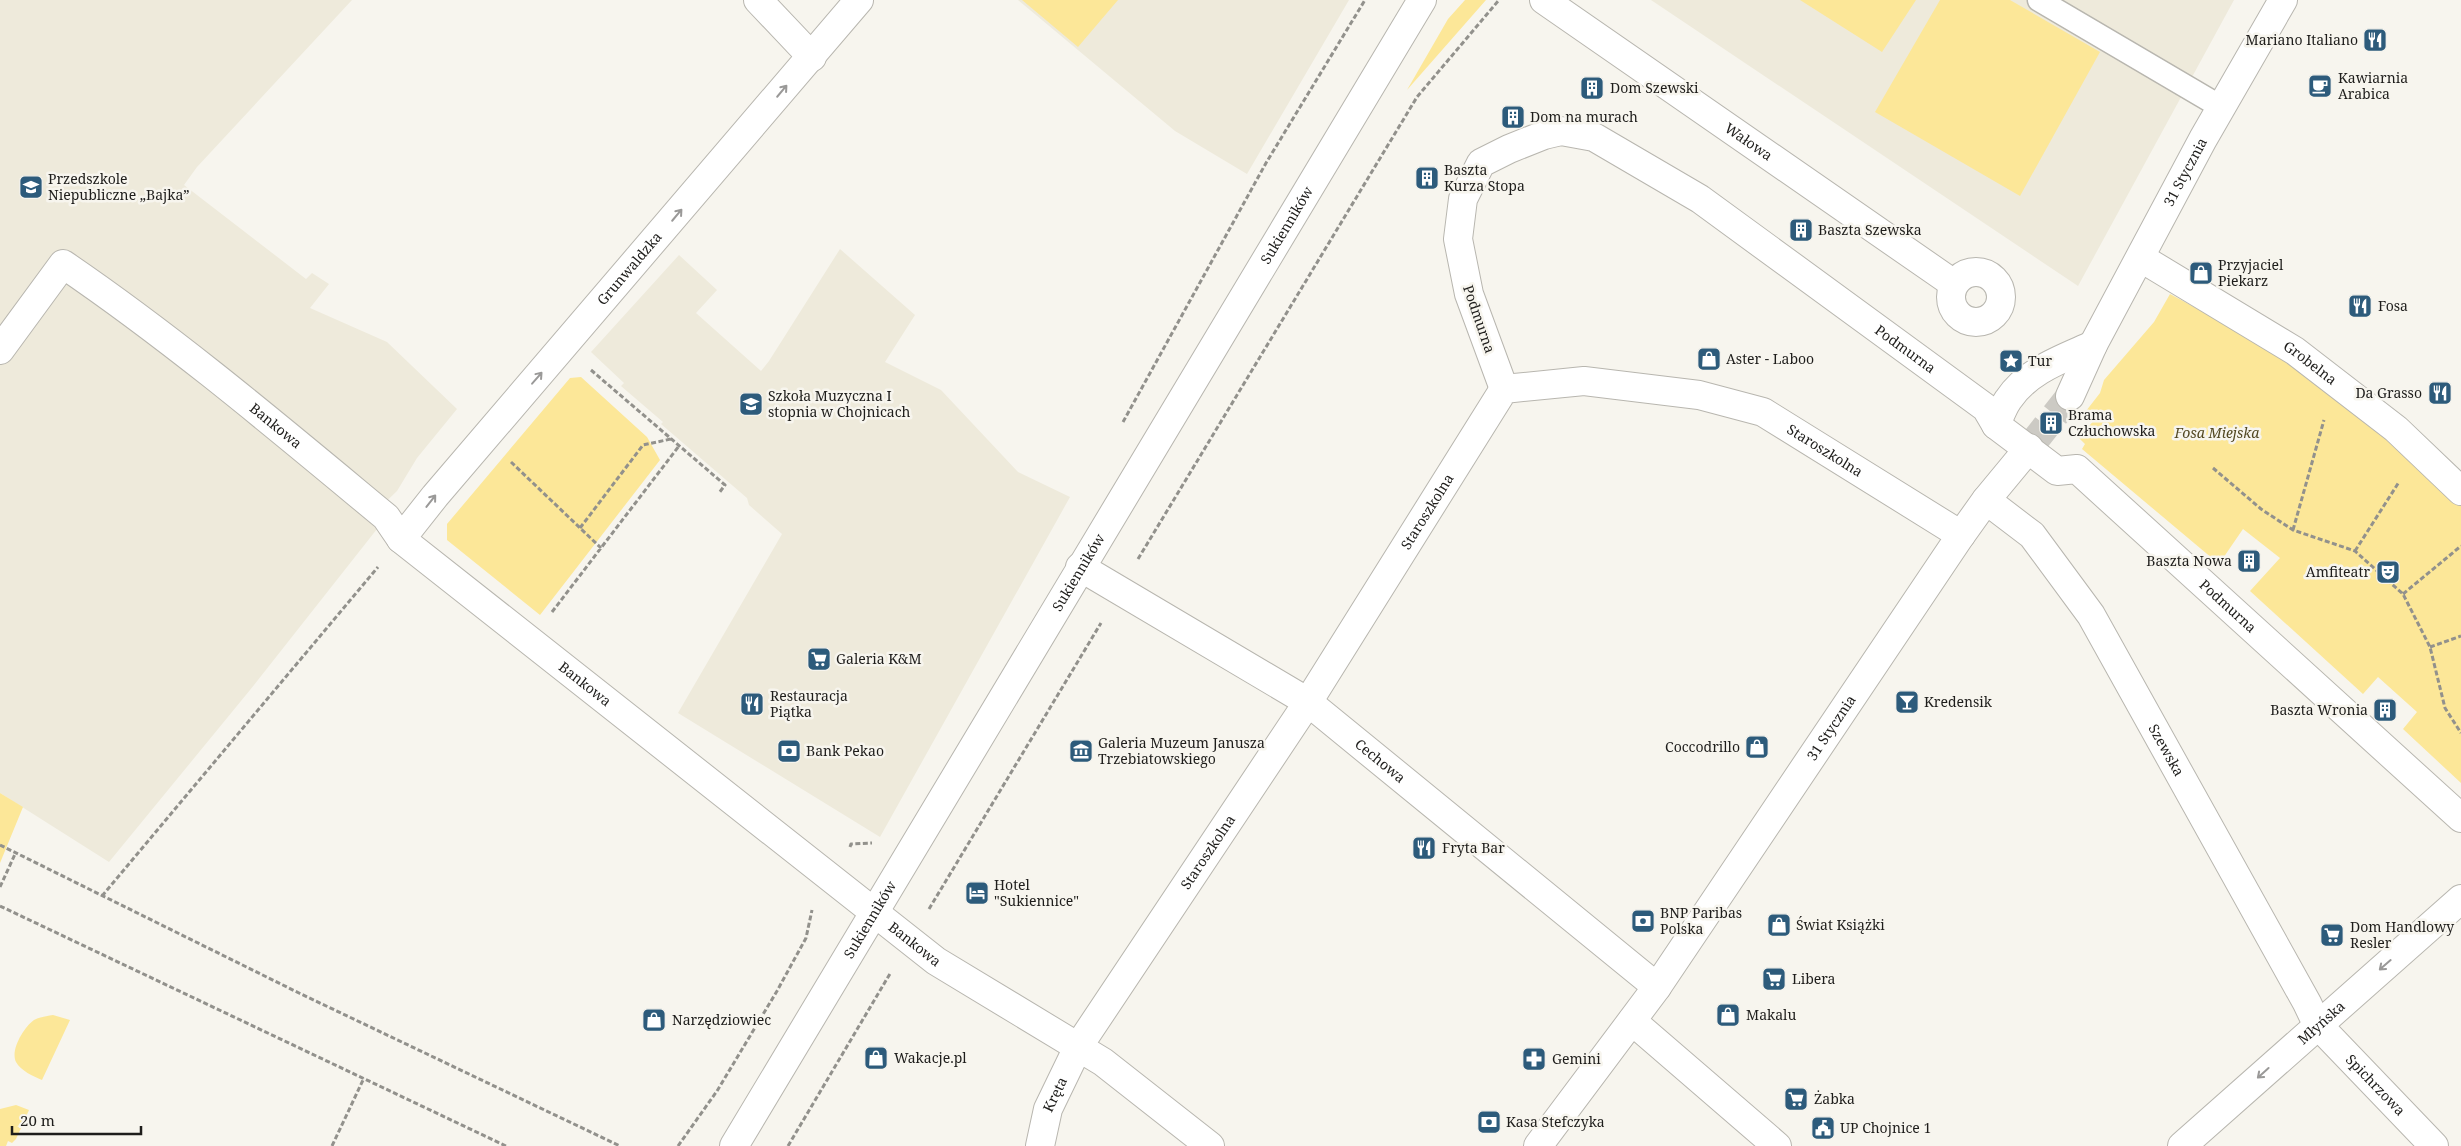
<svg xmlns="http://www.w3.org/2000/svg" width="2461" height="1146" font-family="'Noto Serif',serif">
<rect width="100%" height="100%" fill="#f7f5ee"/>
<!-- built -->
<path fill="#eeeadb" d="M 0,0 L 352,0 L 197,167 L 184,185 L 306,279 L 312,273 L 329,284 L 310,308 L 387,342 L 457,409 L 417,458 L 397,491 L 367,520 L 377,529 L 250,690 L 109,862 L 0,793 Z
M 1018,0 L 1349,0 L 1247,174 L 1175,131 Z
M 1651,0 L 2234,0 L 2078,286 Z
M 840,249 L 915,315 L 885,362 L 941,390 L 1018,472 L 1070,497 L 880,837 L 678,713 L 782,534 L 749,505 L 747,498 L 661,424 L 663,422 L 621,386 L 624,383 L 591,352 L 679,255 L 717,290 L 696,313 L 761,371 L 769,361 Z"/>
<!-- green -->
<path fill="#fce798" d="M 1022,0 L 1118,0 L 1078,47 Z
M 1465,0 L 1486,0 L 1407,90 L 1448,19 Z
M 1800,0 L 1916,0 L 1882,52 Z
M 1940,0 L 2010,0 L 2100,52 L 2020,196 L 1875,112 Z
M 2170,294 L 2298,363 L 2387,437 L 2461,504 L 2461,783 L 2403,729 L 2417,712 L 2378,677 L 2363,694 L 2250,591 L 2280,558 L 2243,529 L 2219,564 L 2082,449 L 2085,444 L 2079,438 L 2095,419 L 2086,411 L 2100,393 L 2104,380 L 2154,322 Z
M 581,377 L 647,437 L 660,460 L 540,615 L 447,540 L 447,524 L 570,378 Z
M 0,793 L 23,807 L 0,863 Z
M 53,1015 L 70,1020 L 42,1080 C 33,1076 21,1071 16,1062 C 10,1050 24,1027 34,1020 C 40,1017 47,1016 53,1015 Z
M 16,1105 L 29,1110 L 16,1139 L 12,1143 L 8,1141 L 6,1146 L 0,1146 L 0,1109 Z"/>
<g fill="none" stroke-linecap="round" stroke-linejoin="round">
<!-- street-tunnel -->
<path stroke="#cccac4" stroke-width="28" stroke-dasharray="28 14" stroke-linecap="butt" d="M 2029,448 L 2070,396"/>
<!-- lane casing -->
<g stroke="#b8b6af" stroke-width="25">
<path id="lane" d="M 2039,0 L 2221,107"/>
</g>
<!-- street casing -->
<g stroke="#b8b6af" stroke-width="30">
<g id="street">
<path d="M 758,0 L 812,57"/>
<path id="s1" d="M 1544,0 L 1954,284"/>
<path id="s2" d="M 2141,258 L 2295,351 L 2396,429 L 2461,491"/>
<circle cx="1976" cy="297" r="25"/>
<path id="s3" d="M 0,350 L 63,264 C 176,341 281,430 386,517 L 401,539 L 936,961 L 1103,1062 L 1210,1146"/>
<path id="s4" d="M 1504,389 L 1469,294 L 1458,239 L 1463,199 L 1481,163 L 1509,149 L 1544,135 L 1561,131 L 1594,137 L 1700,199 L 1986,408 L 1996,425 L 2057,471 L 2077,469 L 2461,818"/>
<path id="s5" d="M 2070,396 L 2093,345 L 2203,139 L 2283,0"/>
<path d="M 1996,425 C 2000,416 2003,407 2008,400 C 2028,370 2062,359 2093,345"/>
<path id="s6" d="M 1986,500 L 2032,535 L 2091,615 L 2307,1003 L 2317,1024 L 2434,1146"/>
<path id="s7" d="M 401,539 L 435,496 L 859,0"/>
<path id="s8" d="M 1080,567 L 1308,702 L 1657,987"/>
<path d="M 1632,1021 L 1777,1146"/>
<path id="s9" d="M 1040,1146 L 1048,1109 L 1078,1047 L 1308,702 L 1504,389 L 1584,381 L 1699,395 L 1763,412 L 1961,535"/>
<path id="s10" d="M 1538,1146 L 1657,987 L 1961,535 L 1986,500 L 2029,448"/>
<path id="s11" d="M 2182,1146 L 2461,899"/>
</g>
</g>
<!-- secondary casing -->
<g stroke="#b8b6af" stroke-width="30">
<g id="secondary">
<path id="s12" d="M 734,1146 L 1422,0"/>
</g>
</g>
<!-- path -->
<path stroke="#92918c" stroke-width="3" stroke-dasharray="5 2.5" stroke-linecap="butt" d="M 591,370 L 725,485 L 719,493
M 1123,422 L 1266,163 L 1365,0
M 511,462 L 601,548
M 2213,468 L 2261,509 L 2293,530 L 2355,551 L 2403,594 L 2430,647 L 2445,708 L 2461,733
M 580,528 L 643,445 L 671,439
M 2293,530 L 2324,420
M 2355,551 L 2399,482
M 1138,559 L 1417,97 L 1499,0
M 2403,594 L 2461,546
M 552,612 L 679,446
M 2430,647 L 2461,636
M 0,845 L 299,993 L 620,1146
M 850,847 L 851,844 L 872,843
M 0,887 L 16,852
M 102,896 L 378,567
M 0,906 L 506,1146
M 929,909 L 1101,623
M 332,1146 L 364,1078
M 678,1146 L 717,1091 L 777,991 L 806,938 L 812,910
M 788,1146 L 891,972"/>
<!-- lane -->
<use href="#lane" stroke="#fff" stroke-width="22"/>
<!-- street -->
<use href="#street" stroke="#fff" stroke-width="28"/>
<!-- secondary -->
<use href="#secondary" stroke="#fff" stroke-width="28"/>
</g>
<!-- one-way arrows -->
<defs><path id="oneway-shaft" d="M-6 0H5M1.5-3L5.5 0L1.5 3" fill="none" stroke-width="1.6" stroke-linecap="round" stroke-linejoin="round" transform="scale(1.25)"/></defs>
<g stroke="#9a9998">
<use href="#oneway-shaft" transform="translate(782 91) rotate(-50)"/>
<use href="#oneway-shaft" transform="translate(677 215) rotate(-50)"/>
<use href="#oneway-shaft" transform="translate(537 378) rotate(-49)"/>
<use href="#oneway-shaft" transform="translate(431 501) rotate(-52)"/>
<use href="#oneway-shaft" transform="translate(2385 965) rotate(139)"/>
<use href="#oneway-shaft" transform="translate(2263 1073) rotate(138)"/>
</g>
<!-- icons -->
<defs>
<g id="restaurant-square" transform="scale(1.25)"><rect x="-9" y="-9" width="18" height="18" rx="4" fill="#2d5b7b" stroke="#f7f5ee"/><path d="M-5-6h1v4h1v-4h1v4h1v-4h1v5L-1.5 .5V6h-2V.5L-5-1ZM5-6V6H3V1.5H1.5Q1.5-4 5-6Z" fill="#fff"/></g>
<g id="cafe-square" transform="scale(1.25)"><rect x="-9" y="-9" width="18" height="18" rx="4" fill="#2d5b7b" stroke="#f7f5ee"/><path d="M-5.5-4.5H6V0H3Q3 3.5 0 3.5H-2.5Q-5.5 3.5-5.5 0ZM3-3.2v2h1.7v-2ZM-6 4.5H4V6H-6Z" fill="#fff"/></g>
<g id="building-square" transform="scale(1.25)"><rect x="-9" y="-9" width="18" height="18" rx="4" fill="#2d5b7b" stroke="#f7f5ee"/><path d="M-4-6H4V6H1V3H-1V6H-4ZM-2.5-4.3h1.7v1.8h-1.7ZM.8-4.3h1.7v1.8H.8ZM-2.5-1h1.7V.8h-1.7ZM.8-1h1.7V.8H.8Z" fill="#fff"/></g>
<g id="school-square" transform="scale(1.25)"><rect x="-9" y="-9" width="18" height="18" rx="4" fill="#2d5b7b" stroke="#f7f5ee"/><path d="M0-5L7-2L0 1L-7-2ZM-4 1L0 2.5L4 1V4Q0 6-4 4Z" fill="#fff"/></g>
<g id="shop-square" transform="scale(1.25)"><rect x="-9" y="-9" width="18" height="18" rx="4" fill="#2d5b7b" stroke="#f7f5ee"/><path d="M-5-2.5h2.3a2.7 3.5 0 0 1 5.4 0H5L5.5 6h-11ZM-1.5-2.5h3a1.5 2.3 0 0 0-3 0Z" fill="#fff"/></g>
<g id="sight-square" transform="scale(1.25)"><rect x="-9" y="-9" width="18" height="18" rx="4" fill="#2d5b7b" stroke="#f7f5ee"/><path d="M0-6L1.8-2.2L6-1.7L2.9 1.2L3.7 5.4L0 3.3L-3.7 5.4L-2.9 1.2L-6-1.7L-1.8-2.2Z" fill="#fff"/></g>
<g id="theatre-square" transform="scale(1.25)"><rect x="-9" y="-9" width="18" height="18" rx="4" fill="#2d5b7b" stroke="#f7f5ee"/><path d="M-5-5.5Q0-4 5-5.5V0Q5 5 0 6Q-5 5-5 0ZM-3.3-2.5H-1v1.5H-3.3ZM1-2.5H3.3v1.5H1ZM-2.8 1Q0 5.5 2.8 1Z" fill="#fff"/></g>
<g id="supermarket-square" transform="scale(1.25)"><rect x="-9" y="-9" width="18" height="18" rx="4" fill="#2d5b7b" stroke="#f7f5ee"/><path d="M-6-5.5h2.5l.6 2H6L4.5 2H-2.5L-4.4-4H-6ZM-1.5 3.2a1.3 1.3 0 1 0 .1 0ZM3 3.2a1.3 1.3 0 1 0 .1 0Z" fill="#fff"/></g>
<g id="bar-square" transform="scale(1.25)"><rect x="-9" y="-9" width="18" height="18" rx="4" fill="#2d5b7b" stroke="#f7f5ee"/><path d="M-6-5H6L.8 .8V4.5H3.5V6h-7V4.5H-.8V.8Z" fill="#fff"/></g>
<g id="bank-square" transform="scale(1.25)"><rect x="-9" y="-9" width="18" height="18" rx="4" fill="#2d5b7b" stroke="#f7f5ee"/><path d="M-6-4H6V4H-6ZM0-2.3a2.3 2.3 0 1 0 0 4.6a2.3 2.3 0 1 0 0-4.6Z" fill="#fff"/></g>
<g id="museum-square" transform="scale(1.25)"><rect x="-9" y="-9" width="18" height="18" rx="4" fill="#2d5b7b" stroke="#f7f5ee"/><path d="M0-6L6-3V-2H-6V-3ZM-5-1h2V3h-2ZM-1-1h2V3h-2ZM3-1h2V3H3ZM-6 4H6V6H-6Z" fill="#fff"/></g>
<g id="hotel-square" transform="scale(1.25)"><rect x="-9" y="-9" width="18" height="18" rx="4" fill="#2d5b7b" stroke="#f7f5ee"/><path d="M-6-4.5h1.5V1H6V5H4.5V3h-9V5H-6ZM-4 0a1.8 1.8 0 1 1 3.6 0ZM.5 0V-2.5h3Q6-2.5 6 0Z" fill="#fff"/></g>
<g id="pharmacy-square" transform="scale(1.25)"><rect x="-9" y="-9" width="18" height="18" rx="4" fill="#2d5b7b" stroke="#f7f5ee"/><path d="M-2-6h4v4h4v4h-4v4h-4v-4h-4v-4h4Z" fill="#fff"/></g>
<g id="civic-square" transform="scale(1.25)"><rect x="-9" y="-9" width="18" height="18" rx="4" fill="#2d5b7b" stroke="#f7f5ee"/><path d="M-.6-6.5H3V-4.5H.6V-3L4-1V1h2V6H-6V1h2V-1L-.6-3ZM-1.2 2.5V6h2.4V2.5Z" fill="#fff"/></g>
</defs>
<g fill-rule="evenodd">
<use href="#restaurant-square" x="2375" y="40"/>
<use href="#cafe-square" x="2320" y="86"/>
<use href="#building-square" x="1592" y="88"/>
<use href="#building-square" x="1513" y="117"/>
<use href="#building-square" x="1427" y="178"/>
<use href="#school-square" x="31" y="187"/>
<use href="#building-square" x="1801" y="230"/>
<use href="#shop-square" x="2201" y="273"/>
<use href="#restaurant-square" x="2360" y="306"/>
<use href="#shop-square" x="1709" y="359"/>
<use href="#sight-square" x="2011" y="361"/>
<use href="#restaurant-square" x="2440" y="393"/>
<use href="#school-square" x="751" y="404"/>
<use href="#building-square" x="2051" y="423"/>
<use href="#building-square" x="2249" y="561"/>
<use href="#theatre-square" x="2388" y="572"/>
<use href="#supermarket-square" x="819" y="659"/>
<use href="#bar-square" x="1907" y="702"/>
<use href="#restaurant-square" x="752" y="704"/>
<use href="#building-square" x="2385" y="710"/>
<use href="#shop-square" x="1757" y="747"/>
<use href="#bank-square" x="789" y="751"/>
<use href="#museum-square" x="1081" y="751"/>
<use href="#restaurant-square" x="1424" y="848"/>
<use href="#hotel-square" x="977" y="893"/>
<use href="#bank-square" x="1643" y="921"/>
<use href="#shop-square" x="1779" y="925"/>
<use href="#supermarket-square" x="2332" y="935"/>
<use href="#supermarket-square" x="1774" y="979"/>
<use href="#shop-square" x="1728" y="1015"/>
<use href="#shop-square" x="654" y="1020"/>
<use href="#shop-square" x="876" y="1058"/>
<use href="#pharmacy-square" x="1534" y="1059"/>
<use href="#supermarket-square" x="1796" y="1099"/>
<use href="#bank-square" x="1489" y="1122"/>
<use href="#civic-square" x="1823" y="1128"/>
</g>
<g text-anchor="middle" stroke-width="5" stroke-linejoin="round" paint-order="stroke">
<!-- poi labels -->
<g font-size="14" fill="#1e1d1b" stroke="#f7f5ee" text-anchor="start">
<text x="2358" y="45" text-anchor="end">Mariano Italiano</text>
<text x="2338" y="83">Kawiarnia<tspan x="2338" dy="16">Arabica</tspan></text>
<text x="1610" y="93">Dom Szewski</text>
<text x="1530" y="122">Dom na murach</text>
<text x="1444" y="175">Baszta<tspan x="1444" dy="16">Kurza Stopa</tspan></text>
<text x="48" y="184">Przedszkole<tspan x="48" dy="16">Niepubliczne „Bajka”</tspan></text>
<text x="1818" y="235">Baszta Szewska</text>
<text x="2218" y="270">Przyjaciel<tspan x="2218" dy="16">Piekarz</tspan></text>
<text x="2378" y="311">Fosa</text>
<text x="1726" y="364">Aster - Laboo</text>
<text x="2028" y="366">Tur</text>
<text x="2422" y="398" text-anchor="end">Da Grasso</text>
<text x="768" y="401">Szkoła Muzyczna I<tspan x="768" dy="16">stopnia w Chojnicach</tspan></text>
<text x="2068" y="420">Brama<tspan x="2068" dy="16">Człuchowska</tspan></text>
<text x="2232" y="566" text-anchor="end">Baszta Nowa</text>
<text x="2370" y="577" text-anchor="end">Amfiteatr</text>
<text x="836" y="664">Galeria K&amp;M</text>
<text x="770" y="701">Restauracja<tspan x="770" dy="16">Piątka</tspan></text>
<text x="1924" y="707">Kredensik</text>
<text x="2368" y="715" text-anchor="end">Baszta Wronia</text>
<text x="1098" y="748">Galeria Muzeum Janusza<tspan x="1098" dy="16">Trzebiatowskiego</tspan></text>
<text x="1740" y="752" text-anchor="end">Coccodrillo</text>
<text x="806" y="756">Bank Pekao</text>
<text x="1442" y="853">Fryta Bar</text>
<text x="994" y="890">Hotel<tspan x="994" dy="16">"Sukiennice"</tspan></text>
<text x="1660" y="918">BNP Paribas<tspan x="1660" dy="16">Polska</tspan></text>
<text x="1796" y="930">Świat Książki</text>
<text x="2350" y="932">Dom Handlowy<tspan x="2350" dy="16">Resler</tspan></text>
<text x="1792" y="984">Libera</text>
<text x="1746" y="1020">Makalu</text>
<text x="672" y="1025">Narzędziowiec</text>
<text x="894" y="1063">Wakacje.pl</text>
<text x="1552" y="1064">Gemini</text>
<text x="1814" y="1104">Żabka</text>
<text x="1506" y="1127">Kasa Stefczyka</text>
<text x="1840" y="1133">UP Chojnice 1</text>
</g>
<!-- street labels -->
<g font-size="14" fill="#1e1d1b" stroke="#f7f5ee">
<text dy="5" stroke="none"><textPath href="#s1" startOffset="249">Wałowa</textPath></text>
<text dy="5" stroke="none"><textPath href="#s5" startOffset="252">31 Stycznia</textPath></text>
<text dy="5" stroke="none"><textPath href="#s12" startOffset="1074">Sukienników</textPath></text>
<text dy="5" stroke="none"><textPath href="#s7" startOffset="354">Grunwaldzka</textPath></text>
<text transform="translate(1479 319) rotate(71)" y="5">Podmurna</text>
<text dy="5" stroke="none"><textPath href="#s4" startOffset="735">Podmurna</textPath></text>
<text dy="5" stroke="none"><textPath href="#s2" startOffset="199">Grobelna</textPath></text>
<text dy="5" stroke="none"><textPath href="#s3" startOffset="374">Bankowa</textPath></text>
<text dy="5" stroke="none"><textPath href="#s9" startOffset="1226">Staroszkolna</textPath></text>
<text dy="5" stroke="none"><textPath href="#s9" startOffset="746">Staroszkolna</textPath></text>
<text dy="5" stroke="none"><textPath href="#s12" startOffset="669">Sukienników</textPath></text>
<text dy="5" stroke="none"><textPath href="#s4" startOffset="1155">Podmurna</textPath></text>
<text dy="5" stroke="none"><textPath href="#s3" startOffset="778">Bankowa</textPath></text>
<text dy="5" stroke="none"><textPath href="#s10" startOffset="511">31 Stycznia</textPath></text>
<text dy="5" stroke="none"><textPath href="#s6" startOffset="312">Szewska</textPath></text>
<text dy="5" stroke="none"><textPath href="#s8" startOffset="358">Cechowa</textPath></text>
<text dy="5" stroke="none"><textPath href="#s9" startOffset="341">Staroszkolna</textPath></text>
<text dy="5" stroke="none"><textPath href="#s12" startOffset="264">Sukienników</textPath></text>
<text dy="5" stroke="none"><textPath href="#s3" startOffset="1198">Bankowa</textPath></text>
<text dy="5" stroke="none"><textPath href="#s11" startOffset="186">Młyńska</textPath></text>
<text dy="5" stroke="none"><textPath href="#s6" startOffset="709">Spichrzowa</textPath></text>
<text dy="5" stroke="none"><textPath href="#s9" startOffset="54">Kręta</textPath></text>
</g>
<!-- park labels -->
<g font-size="14" font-style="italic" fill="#514721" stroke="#f7f5ee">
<text x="2217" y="438">Fosa Miejska</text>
</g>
</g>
<!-- scale -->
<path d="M12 1126v8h129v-8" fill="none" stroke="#1e1d1b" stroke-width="2.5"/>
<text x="20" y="1126" font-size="15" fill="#1e1d1b" stroke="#f7f5ee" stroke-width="4" paint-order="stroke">20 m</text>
</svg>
